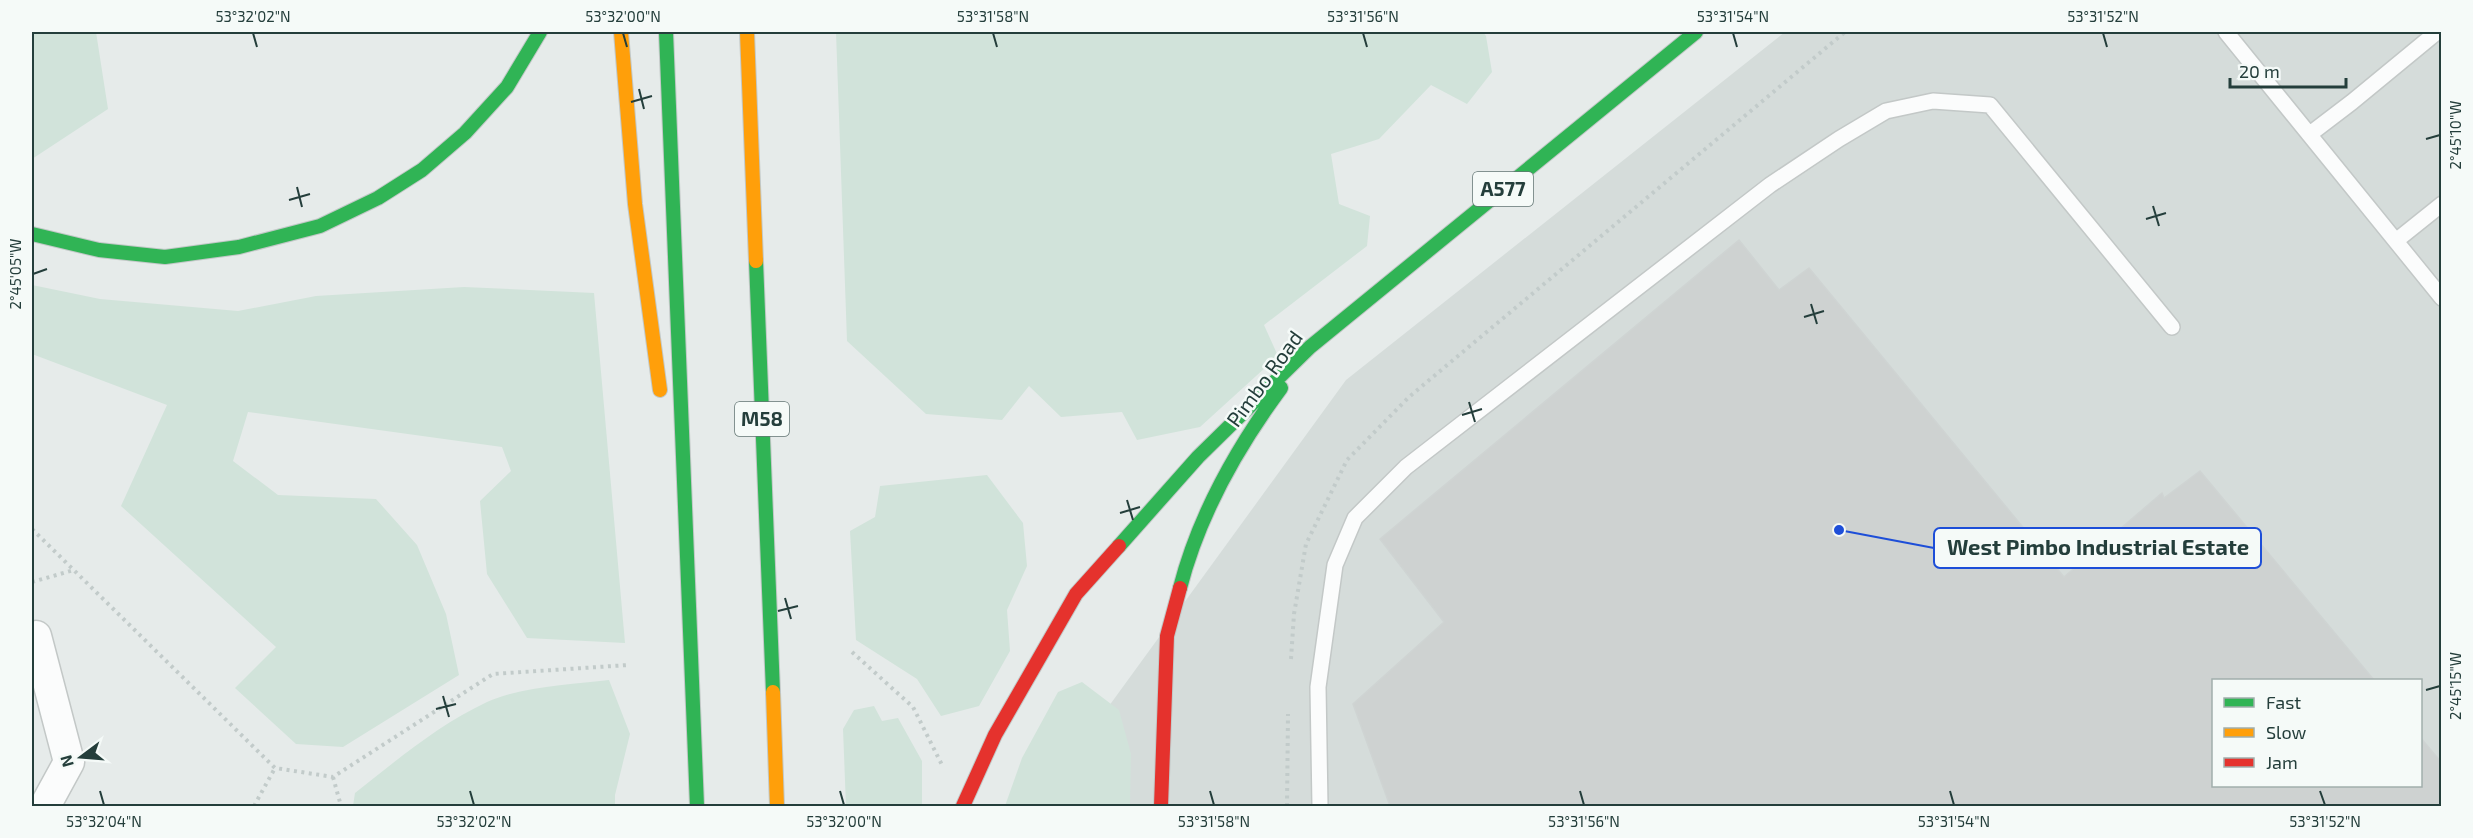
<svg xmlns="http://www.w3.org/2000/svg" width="2473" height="838" font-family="'Exo 2',sans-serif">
<rect width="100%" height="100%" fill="#e6ebea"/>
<!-- built -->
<path fill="#d5dcda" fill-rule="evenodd" d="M 1785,32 L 2441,32 L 2441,806 L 1084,806 L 1085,739 L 1346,380 ZM 2214,680 L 2420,680 L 2420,786 L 2214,786 Z"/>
<!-- green -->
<path fill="#d1e3da" d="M 32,32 L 96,32 L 108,109 L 32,159 Z
M 836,32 L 1483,32 L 1486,36 L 1492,72 L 1467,104 L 1431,85 L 1379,139 L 1331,154 L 1339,204 L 1370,216 L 1367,246 L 1264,325 L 1278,356 L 1200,427 L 1137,440 L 1122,412 L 1061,417 L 1029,386 L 1002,420 L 926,414 L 847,341 Z
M 32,285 L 100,299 L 238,311 L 316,296 L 464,287 L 594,293 L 625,643 L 527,638 L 487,574 L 480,501 L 511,471 L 502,447 L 248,412 L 233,461 L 278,495 L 376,499 L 417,545 L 446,614 L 459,675 L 343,747 L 296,744 L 235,688 L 276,647 L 121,506 L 167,405 L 32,354 Z
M 987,475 L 1023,523 L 1027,566 L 1007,610 L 1010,651 L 979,706 L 941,716 L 917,679 L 856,640 L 850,531 L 875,517 L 880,486 Z
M 609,680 L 630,734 L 615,795 L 615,806 L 353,806 L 355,793 C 397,760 438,725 487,702 C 520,687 573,684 609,680 Z
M 1082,682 L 1119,710 L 1131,754 L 1130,806 L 1005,806 L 1022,758 L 1058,692 Z
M 874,706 L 882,721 L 898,718 L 922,761 L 922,806 L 846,806 L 843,729 L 854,710 Z"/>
<!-- building -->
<path fill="#ced2d1" stroke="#cfd4d3" stroke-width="1.5" d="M 1739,240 L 1779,290 L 1809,268 L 2064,577 L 2162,493 L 2164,498 L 2200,471 L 2374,680 L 2214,680 L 2214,786 L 2420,786 L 2420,737 L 2442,763 L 2442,806 L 1390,806 L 1353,704 L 1444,622 L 1380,539 Z"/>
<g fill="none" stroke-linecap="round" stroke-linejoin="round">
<!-- lane casing -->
<g stroke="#c3c8c7" stroke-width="18">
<path id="lane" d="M 2226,32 L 2442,298
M 2310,134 L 2352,102 L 2437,32
M 2397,240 L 2442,204
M 1320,806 L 1318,687 L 1335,565 L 1355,518 L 1406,467 L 1770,185 L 1839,139 L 1886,111 L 1933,101 L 1990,105 L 2172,327"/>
</g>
<!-- street casing -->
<g stroke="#c3c8c7" stroke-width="33">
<path id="street" d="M 36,636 L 69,762 L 45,806"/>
</g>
<!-- fast casing -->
<g stroke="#c2c8c7" stroke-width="16">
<path id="fast" d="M 666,32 L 697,806
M 32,234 L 99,250 L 165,257 L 239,247 L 320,226 L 378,198 L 422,170 L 465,133 L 507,87 L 540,32
M 756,261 L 773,692
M 1310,347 L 1696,32
M 1119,546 L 1198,457 L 1310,347
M 1180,588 C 1199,514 1236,449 1281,388"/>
</g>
<!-- slow casing -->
<g stroke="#c2c8c7" stroke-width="16">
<path id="slow" d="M 621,32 L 635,204 L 660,390
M 747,32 L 756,261
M 773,692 L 777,806"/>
</g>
<!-- jam casing -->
<g stroke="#c2c8c7" stroke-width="16">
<path id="jam" d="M 963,806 L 995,735 L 1076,594 L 1119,546
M 1161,806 L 1167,636 L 1180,588"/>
</g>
<!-- path -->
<path stroke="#c2cbca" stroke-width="4" stroke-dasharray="3 4.5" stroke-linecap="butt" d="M 32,529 L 275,768 L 333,777 L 493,674 L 628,665
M 32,582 L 74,570
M 852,652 L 913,707 L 942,765
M 1291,659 L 1294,614 L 1306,544 L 1347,460 L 1409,397 L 1845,32
M 333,777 L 341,806
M 254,806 L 275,768
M 1287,806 L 1288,714"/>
<!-- lane -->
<use href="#lane" stroke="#fbfcfc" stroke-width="15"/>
<!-- street -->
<use href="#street" stroke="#fbfcfc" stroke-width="30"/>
<!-- fast -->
<use href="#fast" stroke="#30b455" stroke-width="14"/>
<!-- slow -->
<use href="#slow" stroke="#ff9f0a" stroke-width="14"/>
<!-- jam -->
<use href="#jam" stroke="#e5322d" stroke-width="14"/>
</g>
<!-- ticks -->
<path fill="none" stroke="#243e3b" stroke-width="2" d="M 253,33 L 257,47M 623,33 L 627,47M 993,33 L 997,47M 1363,33 L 1367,47M 1733,33 L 1737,47M 2103,33 L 2107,47M 639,89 L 644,109M 631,102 L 652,96M 2426,139 L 2440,135M 297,187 L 302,207M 289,200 L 310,194M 2153,206 L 2159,226M 2146,219 L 2166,213M 33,274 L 47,269M 1811,304 L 1817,324M 1804,317 L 1824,311M 1469,402 L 1475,422M 1462,415 L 1482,409M 1127,500 L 1133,520M 1120,513 L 1140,507M 785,598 L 791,619M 778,611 L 798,606M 2426,690 L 2440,686M 443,696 L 449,717M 436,709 L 456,704M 100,791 L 104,805M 470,791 L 474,805M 840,791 L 844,805M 1210,791 L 1214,805M 1580,791 L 1584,805M 1950,791 L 1954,805M 2320,791 L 2325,805"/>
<g text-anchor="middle" stroke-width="5" stroke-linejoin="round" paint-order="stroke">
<!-- shield labels -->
<g fill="#f5faf8" stroke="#637674" stroke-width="1.5">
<rect x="1473" y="172" width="60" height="34" rx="4.5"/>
<rect x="735" y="402" width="54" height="34" rx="4.5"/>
</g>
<g font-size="20" font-weight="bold" fill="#243e3b">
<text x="1503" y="196">A577</text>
<text x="762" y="426">M58</text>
</g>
<!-- street labels -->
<g font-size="21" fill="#243e3b" stroke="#f5faf8">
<text transform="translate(1265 379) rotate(-54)" y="7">Pimbo Road</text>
</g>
</g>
<!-- callouts -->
<path fill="none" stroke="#1d4ed8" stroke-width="2" d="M1839 530L1934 548"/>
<circle fill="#1d4ed8" stroke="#f5faf8" stroke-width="2" cx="1839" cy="530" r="6"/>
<rect fill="#f5faf8" stroke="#1d4ed8" stroke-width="2" x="1934" y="528" width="327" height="40" rx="6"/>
<g font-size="22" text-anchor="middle" font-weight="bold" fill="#243e3b">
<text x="2098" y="555">West Pimbo Industrial Estate</text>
</g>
<!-- border -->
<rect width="2473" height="838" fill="none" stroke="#f5faf8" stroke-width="66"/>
<!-- legend -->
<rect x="2212" y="679" width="210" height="108" fill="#f5faf8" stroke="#a1afac" stroke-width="1.5"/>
<rect x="2224" y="698" width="30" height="9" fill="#30b455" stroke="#a1afac" stroke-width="1.5"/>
<text x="2266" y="709" font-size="18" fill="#243e3b">Fast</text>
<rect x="2224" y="728" width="30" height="9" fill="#ff9f0a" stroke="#a1afac" stroke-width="1.5"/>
<text x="2266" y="739" font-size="18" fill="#243e3b">Slow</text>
<rect x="2224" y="758" width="30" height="9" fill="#e5322d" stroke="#a1afac" stroke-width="1.5"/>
<text x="2266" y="769" font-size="18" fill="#243e3b">Jam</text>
<!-- north arrow -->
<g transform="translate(81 757) rotate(254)" stroke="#f5faf8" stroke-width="4.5" paint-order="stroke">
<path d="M0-4.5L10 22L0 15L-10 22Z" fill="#243e3b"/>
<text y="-9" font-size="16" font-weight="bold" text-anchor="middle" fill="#243e3b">N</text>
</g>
<!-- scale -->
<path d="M2230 78v9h116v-9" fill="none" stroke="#243e3b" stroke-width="3"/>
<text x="2239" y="78" font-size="18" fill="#243e3b" stroke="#f5faf8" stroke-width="4.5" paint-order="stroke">20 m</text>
<rect x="33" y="33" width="2407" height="772" fill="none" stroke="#243e3b" stroke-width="2"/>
<g font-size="15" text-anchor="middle" fill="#243e3b">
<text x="253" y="22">53°32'02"N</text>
<text x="623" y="22">53°32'00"N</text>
<text x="993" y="22">53°31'58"N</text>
<text x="1363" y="22">53°31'56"N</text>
<text x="1733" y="22">53°31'54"N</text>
<text x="2103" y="22">53°31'52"N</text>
<text transform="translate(2456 135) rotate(-90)" y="5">2°45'10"W</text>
<text transform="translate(16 274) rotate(-90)" y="5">2°45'05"W</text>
<text transform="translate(2456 686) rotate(-90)" y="5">2°45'15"W</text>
<text x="104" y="827">53°32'04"N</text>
<text x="474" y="827">53°32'02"N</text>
<text x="844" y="827">53°32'00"N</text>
<text x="1214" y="827">53°31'58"N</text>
<text x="1584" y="827">53°31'56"N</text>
<text x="1954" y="827">53°31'54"N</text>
<text x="2325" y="827">53°31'52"N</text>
</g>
</svg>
